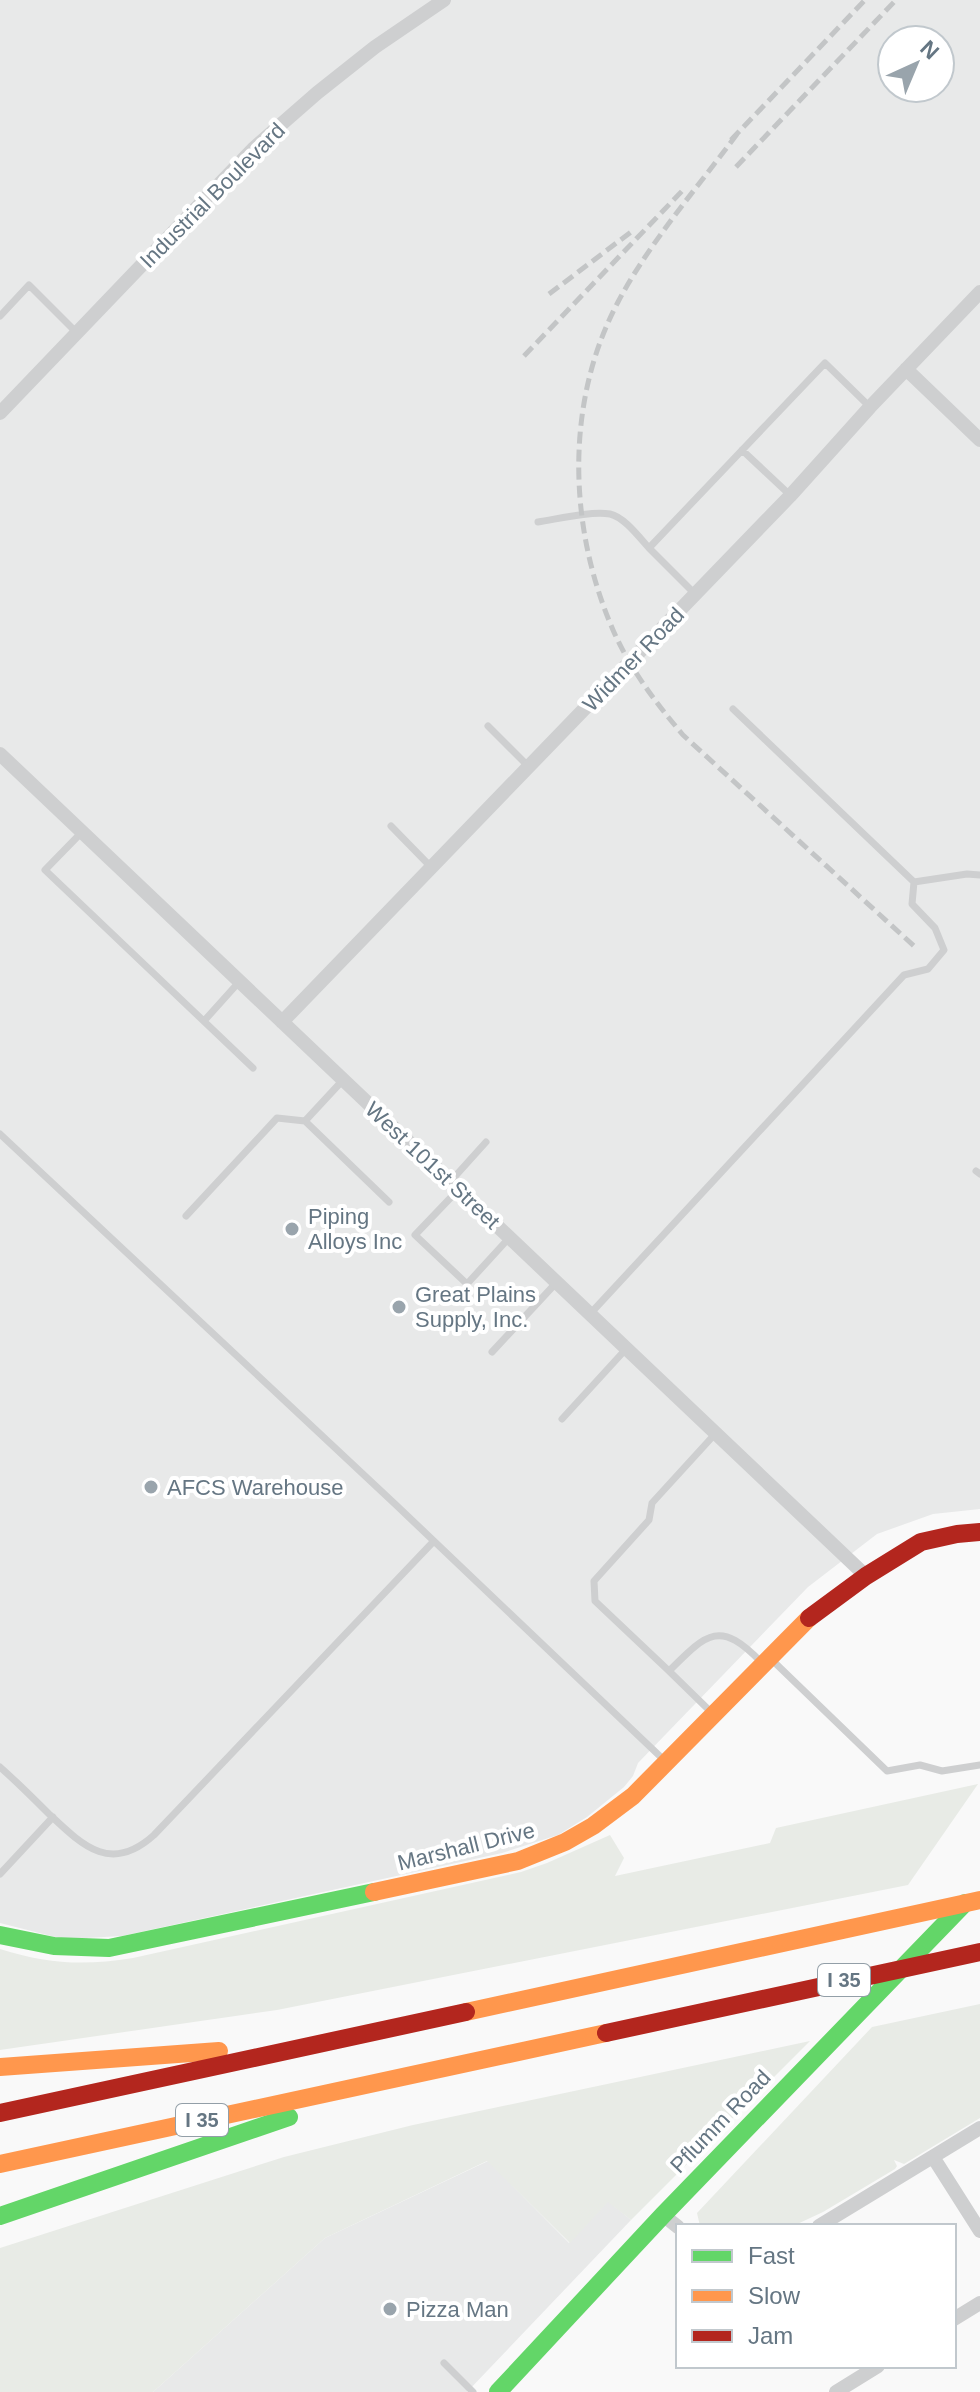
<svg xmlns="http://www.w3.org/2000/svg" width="980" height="2392" font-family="Arial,sans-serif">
<rect width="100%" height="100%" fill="#f9f9f9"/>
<!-- built -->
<path fill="#e8e9e9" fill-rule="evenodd" d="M 0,0 L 980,0 L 980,1509 L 933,1514 L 877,1534 L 808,1587 L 638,1763 L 633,1776 L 624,1787 L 587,1817 L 558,1835 L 502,1853 L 259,1906 L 122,1936 L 86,1938 L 59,1938 L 0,1923 ZM 892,40 L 940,40 L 940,88 L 892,88 Z
M 488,2161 L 569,2243 L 608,2201 L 631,2220 L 467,2392 L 153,2392 L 325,2238 Z"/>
<!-- green -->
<path fill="#e8ebe6" d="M 978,1784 L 908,1885 L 277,2010 L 0,2050 L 0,1949 C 48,1964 83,1966 133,1958 L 521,1872 L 547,1863 L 610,1835 L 624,1858 L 615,1876 L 770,1843 L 776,1828 Z
M 980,2004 L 980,2118 L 904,2164 L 894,2160 L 897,2166 L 895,2169 L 823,2212 L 793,2226 L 700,2226 L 697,2213 L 872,2027 Z
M 810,2041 L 631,2220 L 608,2202 L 570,2243 L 487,2161 L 325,2238 L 153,2392 L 0,2392 L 0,2248 L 284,2157 L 413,2125 Z"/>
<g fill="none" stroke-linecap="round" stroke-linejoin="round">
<!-- lane -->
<path stroke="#cecfd0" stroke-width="7" d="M 0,316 L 29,285 L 77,333
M 742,450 L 790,495
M 538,522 C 558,519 590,511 610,514 C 624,517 639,537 649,548
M 695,594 L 649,548 L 825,363 L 870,407
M 488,726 L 528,766
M 391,826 L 431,867
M 82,832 L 45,870 L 253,1068
M 914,882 L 967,874 L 980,875
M 204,1021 L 239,982
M 343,1080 L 305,1121 L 389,1202
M 0,1134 L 395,1504 L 665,1761
M 976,1171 L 980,1174
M 450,1182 L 486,1142
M 458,1190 L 415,1235 L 467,1284 L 509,1238
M 186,1216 L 277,1118 L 305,1121
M 590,1314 L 904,975 L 928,969 L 944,950 L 935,928 L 912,904 L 914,882 L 733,709
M 492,1352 L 556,1283
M 562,1419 L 626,1349
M 771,1659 L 887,1771 L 920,1765 L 942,1771 L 980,1765
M 669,1671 L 595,1601 L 594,1581 L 649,1520 L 652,1503 L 715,1434
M 711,1712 L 669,1671 C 707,1633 720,1619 762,1663
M 0,1767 C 17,1782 33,1798 49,1814 C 83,1846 111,1874 154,1835 L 433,1542
M 0,1874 L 53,1817
M 444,2363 L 473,2392"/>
<!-- street -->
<path stroke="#cecfd0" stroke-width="14" d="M 906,369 L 980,440
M 0,413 L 253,149 L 317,93 L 375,47 L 444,0
M 0,754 L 866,1576
M 282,1022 L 790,496 L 870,407 L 980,292
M 933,2157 L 980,2231
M 663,2215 L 678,2227
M 819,2226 L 980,2128
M 954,2319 L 980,2303
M 836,2392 L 878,2366"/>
<!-- fast -->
<path stroke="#63d668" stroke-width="18" d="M 0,1935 L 54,1946 L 109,1948 L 374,1892
M 0,2216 L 289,2117
M 498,2392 L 663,2215 L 965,1903"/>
<!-- slow -->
<path stroke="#ff974d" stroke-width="18" d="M 374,1892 L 518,1861 L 565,1842 L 593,1826 L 633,1796 L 809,1618
M 466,2012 L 980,1900
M 0,2067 L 219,2051
M 0,2164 L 606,2033"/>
<!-- jam -->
<path stroke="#b3261e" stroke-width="18" d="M 809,1618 L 866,1576 L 921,1542 L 957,1534 L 980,1532
M 606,2033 L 980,1952
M 0,2113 L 466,2012"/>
<!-- rail -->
<path stroke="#c3c5c6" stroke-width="5" stroke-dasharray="12 6" stroke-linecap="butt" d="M 737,134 C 698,187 649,243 618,302 C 565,402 568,526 613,630 C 630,669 656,703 683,735 L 914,946
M 731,140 L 865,0
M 736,167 L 896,0
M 549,294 L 635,229
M 524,356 L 684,189"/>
</g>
<!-- markers -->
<g fill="#99a4ac" stroke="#fff" stroke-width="3">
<circle cx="292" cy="1229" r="8"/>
<circle cx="399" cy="1307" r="8"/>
<circle cx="151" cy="1487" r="8"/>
<circle cx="390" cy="2309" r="8"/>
</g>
<g text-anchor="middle" stroke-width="8" stroke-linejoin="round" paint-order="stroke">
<!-- shield labels -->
<g fill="#fff" stroke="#939fa8" stroke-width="2">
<rect x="818" y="1964" width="52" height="32" rx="6"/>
<rect x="176" y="2104" width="52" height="32" rx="6"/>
</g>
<g font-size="20" font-weight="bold" fill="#657683">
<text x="844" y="1987">I 35</text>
<text x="202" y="2127">I 35</text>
</g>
<!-- street labels -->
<g font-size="22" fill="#657683" stroke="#fff">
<text transform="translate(212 195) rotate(-45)" y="8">Industrial Boulevard</text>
<text transform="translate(633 659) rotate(-46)" y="8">Widmer Road</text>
<text transform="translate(433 1165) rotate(43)" y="8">West 101st Street</text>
<text transform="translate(466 1846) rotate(-14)" y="8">Marshall Drive</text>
<text transform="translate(720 2121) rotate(-46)" y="8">Pflumm Road</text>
</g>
<!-- poi labels -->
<g font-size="22" fill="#657683" stroke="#fff" text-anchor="start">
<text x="308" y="1224">Piping<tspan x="308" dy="25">Alloys Inc</tspan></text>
<text x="415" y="1302">Great Plains<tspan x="415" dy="25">Supply, Inc.</tspan></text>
<text x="167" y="1495">AFCS Warehouse</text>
<text x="406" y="2317">Pizza Man</text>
</g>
</g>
<!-- legend -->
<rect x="676" y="2224" width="280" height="144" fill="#ffffff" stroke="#c1c8cd" stroke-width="2"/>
<rect x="692" y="2250" width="40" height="12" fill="#63d668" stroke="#c1c8cd" stroke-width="2"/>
<text x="748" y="2264" font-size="24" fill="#657683">Fast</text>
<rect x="692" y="2290" width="40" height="12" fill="#ff974d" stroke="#c1c8cd" stroke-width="2"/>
<text x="748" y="2304" font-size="24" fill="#657683">Slow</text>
<rect x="692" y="2330" width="40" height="12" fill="#b3261e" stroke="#c1c8cd" stroke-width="2"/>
<text x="748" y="2344" font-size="24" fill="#657683">Jam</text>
<!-- north arrow -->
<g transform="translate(916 64) rotate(44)"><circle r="38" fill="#ffffff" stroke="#c1c8cd" stroke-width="2"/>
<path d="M0-6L14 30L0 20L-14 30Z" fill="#99a4ac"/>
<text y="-12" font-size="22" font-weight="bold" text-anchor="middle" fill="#657683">N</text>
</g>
</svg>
